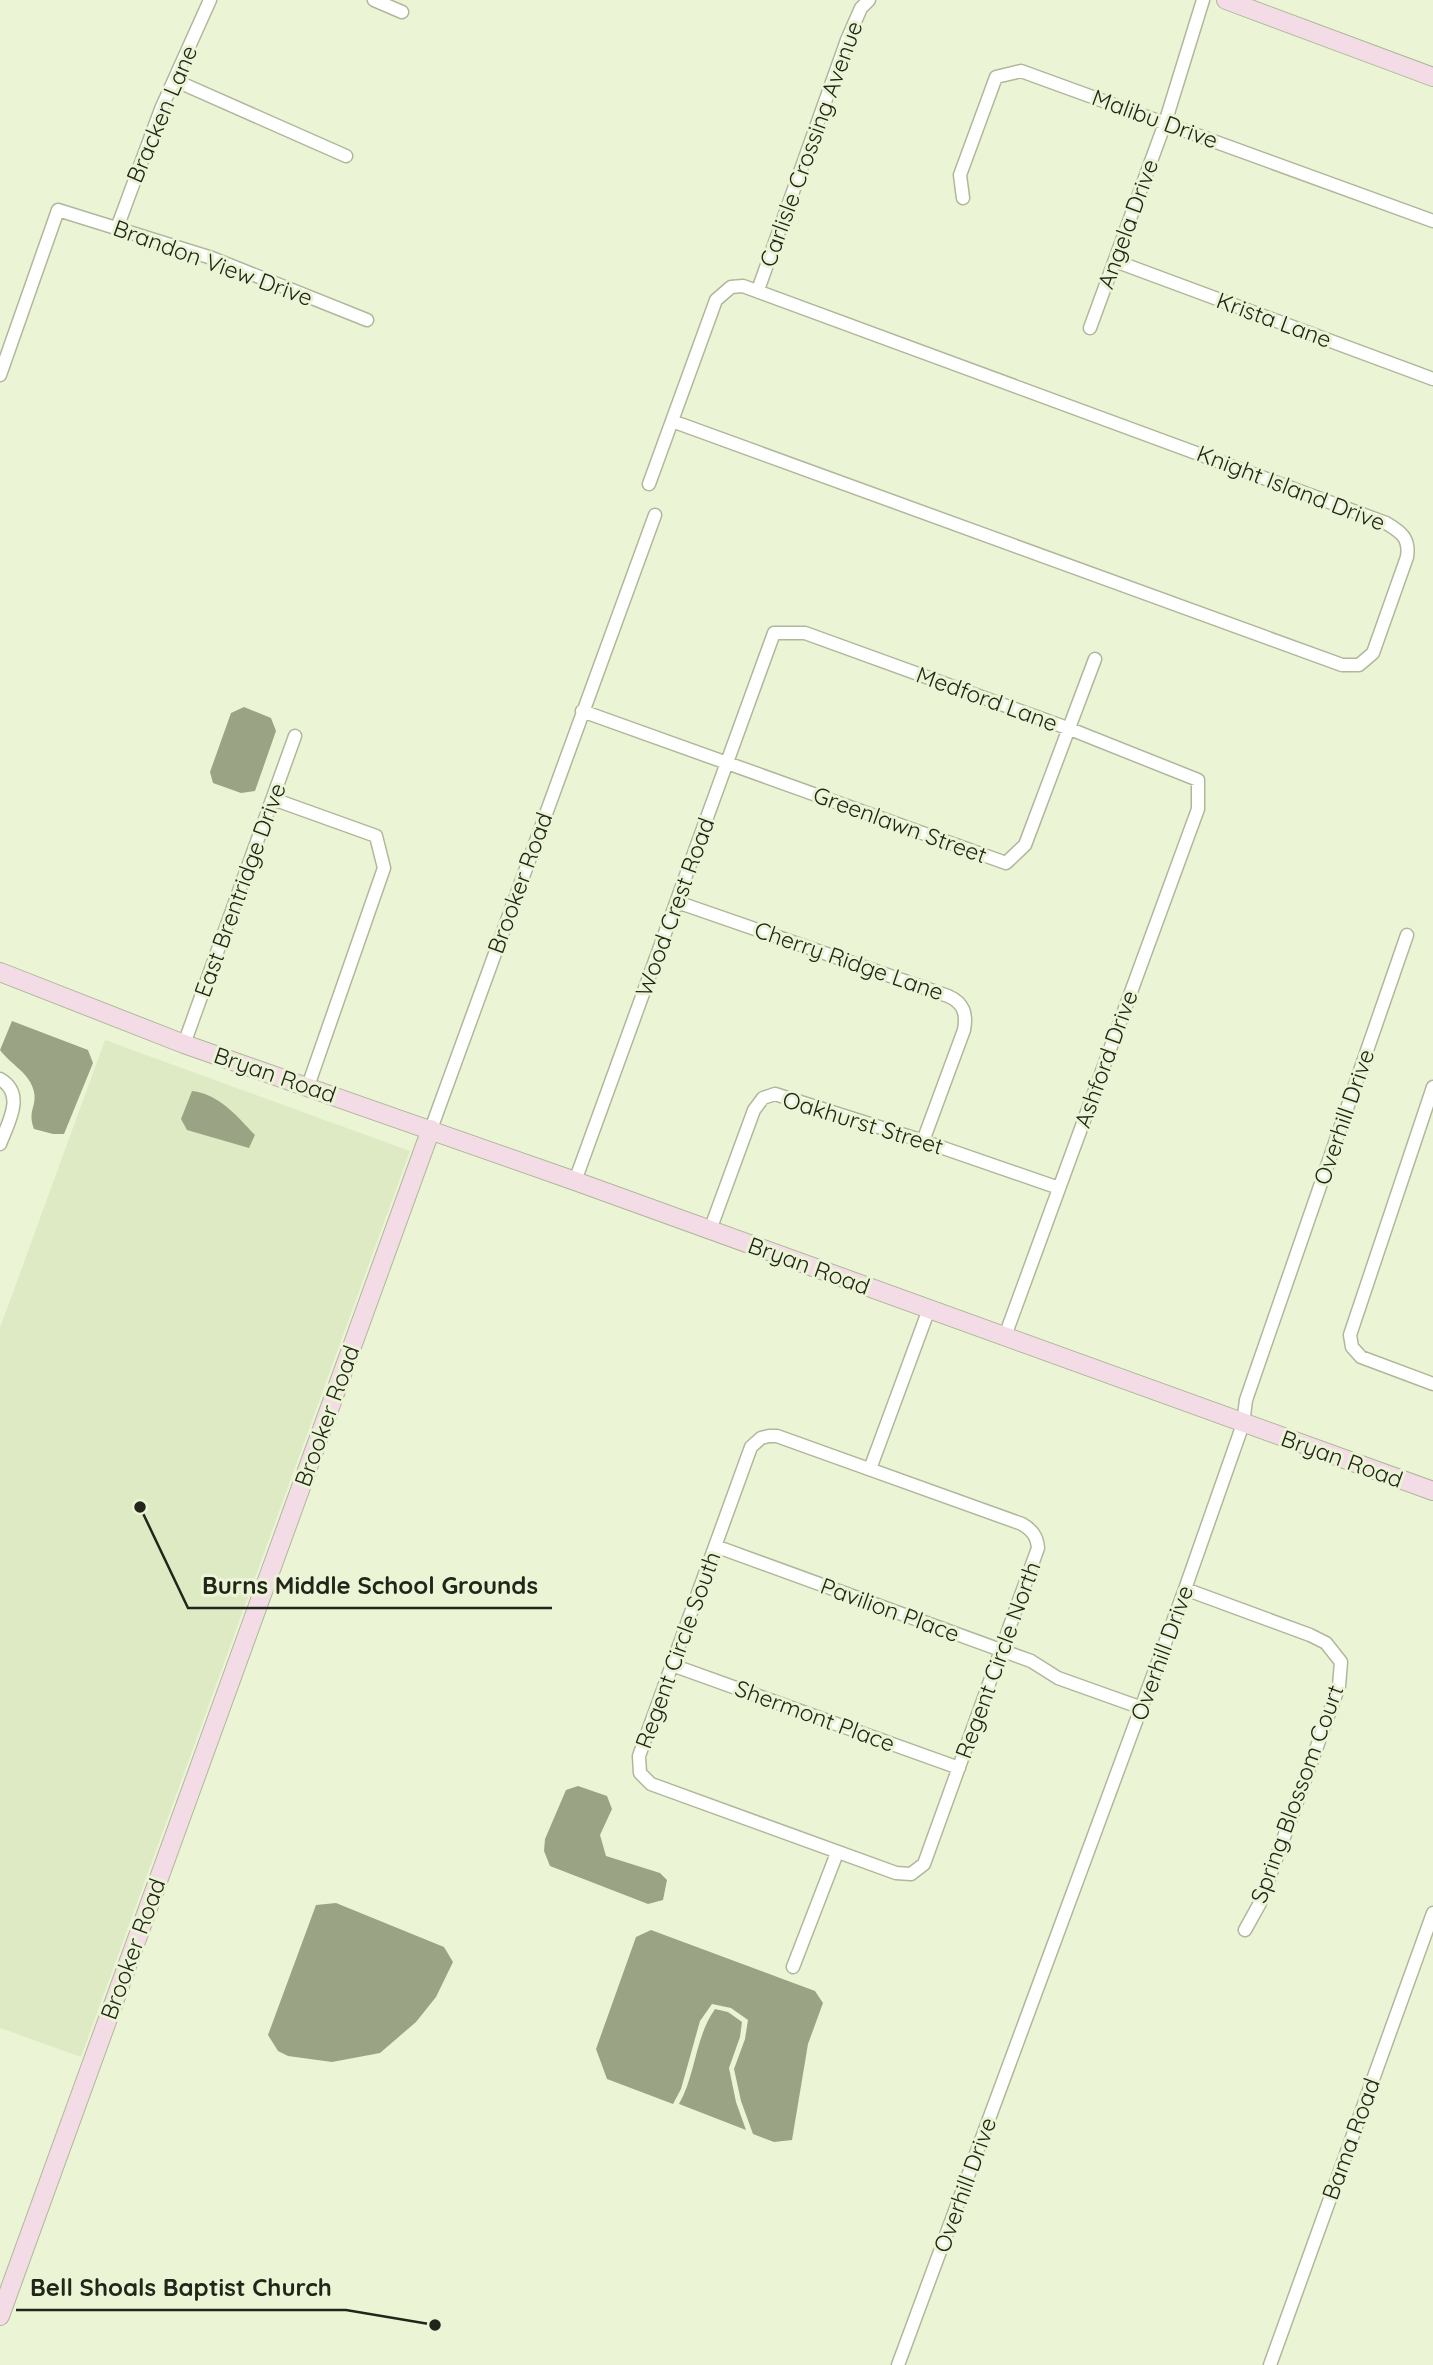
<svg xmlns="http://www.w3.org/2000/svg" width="1433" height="2365" font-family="Quicksand,sans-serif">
<rect width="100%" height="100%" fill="#ebf5d5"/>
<!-- built -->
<path fill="#deeac3" d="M 105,1040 L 410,1151 L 81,2057 L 0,2028 L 0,1328 Z"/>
<!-- water -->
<path fill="#9aa484" d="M 244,707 L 271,718 L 276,731 L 255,791 L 241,793 L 213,783 L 210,772 L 231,713 Z
M 12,1021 L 88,1050 L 93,1063 L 64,1134 L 53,1134 L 34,1129 C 27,1111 37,1107 34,1092 C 30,1073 11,1065 0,1050 Z
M 192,1091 C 219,1094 237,1116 255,1135 L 249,1148 L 187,1130 L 181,1119 Z
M 578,1786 L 607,1796 L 612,1809 L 600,1835 L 606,1856 L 660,1873 L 667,1880 L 663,1900 L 648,1904 L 550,1866 L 544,1851 L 545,1839 L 566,1790 Z
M 336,1903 L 444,1947 L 453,1962 L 436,1997 L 416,2022 L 380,2053 L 332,2062 L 288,2056 L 278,2051 L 268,2035 L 316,1905 Z
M 651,1930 L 815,1991 L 823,2003 L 808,2044 L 792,2140 L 774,2142 L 753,2134 L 741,2101 L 734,2069 L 745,2039 L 748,2020 L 731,2008 L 712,2004 L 700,2021 L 681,2089 L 673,2104 L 607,2079 L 596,2049 L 636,1937 Z
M 715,2009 L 728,2012 L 742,2022 L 740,2037 L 729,2068 L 736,2102 L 746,2130 L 679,2104 C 696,2074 695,2037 715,2009 Z"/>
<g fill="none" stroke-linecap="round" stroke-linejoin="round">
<!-- street casing -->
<g stroke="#afb89a" stroke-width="15">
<path id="street" d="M 374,0 L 402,12
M 174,80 L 346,156
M 963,198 L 960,175 L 996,77 L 1021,71 L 1433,221
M 117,228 L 161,109 L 210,0
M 1115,261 L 1433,379
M 758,290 L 847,40 L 861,8 L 869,0
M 1090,328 L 1165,123 L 1203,0
M 0,375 L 58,210 L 212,258 L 367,320
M 649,484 L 716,300 L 731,287 L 743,286 L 1386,523 C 1401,532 1410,538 1407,557 L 1373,653 L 1359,665 L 1342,665 L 672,421
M 582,711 L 1006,863 L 1025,845 L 1095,659
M 273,799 L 376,836 L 384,868 L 308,1086
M 677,902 L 948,996 C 964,1003 967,1014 964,1030 L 923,1141
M 184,1044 L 295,736
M 0,1079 C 26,1094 8,1123 0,1144
M 1433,1087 L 1350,1335 L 1352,1347 L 1361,1357 L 1433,1384
M 431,1129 L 655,515
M 575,1181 L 774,633 L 805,633 L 1070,729 L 1198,780 L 1198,809 L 1005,1336
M 710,1230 L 754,1110 L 763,1098 L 775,1094 L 923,1141 L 1059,1188
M 769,1436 L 777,1436 L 1022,1524 C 1032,1530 1037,1536 1038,1548 L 924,1864 L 911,1874 L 896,1873 L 651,1784 L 640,1773 L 639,1756 L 751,1447 L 761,1438 Z
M 870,1469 L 929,1309
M 715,1546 L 1031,1661 L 1058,1678 L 1142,1708
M 1185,1589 L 1310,1635 L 1326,1643 L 1341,1662 L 1339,1686 L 1260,1903 L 1245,1930
M 672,1665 L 959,1768
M 793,1967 L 837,1853
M 898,2365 L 1185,1589 L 1243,1424 L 1246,1400 L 1407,935
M 1270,2365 L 1433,1913"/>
</g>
<!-- secondary casing -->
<g stroke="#afb89a" stroke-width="20">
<path id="secondary" d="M 1226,0 L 1433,77
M 0,972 L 184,1044 L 575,1181 L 1433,1491
M 0,2316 L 431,1129"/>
</g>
<!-- street -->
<use href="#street" stroke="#fff" stroke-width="12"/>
<!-- secondary -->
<use href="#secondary" stroke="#f4dce7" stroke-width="18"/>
</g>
<g text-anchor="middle" stroke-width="6" stroke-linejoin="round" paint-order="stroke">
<!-- street labels -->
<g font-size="23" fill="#22261a" stroke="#ebf5d5">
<text transform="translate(162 114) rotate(-67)" y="8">Bracken Lane</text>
<text transform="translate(1155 119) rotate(20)" y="8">Malibu Drive</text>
<text transform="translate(811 144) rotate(-70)" y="8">Carlisle Crossing Avenue</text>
<text transform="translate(1128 224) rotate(-70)" y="8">Angela Drive</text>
<text transform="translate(213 263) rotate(20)" y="8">Brandon View Drive</text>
<text transform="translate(1274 320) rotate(20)" y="8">Krista Lane</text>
<text transform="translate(1291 488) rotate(21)" y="8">Knight Island Drive</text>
<text transform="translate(987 699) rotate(20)" y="8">Medford Lane</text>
<text transform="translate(900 825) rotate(20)" y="8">Greenlawn Street</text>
<text transform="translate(520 883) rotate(-70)" y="8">Brooker Road</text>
<text transform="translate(240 890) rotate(-70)" y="8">East Brentridge Drive</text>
<text transform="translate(675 907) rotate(-70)" y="8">Wood Crest Road</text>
<text transform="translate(849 961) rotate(19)" y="8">Cherry Ridge Lane</text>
<text transform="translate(1106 1059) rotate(-70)" y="8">Ashford Drive</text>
<text transform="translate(275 1075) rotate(19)" y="8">Bryan Road</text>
<text transform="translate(1344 1117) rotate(-71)" y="8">Overhill Drive</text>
<text transform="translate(863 1123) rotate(17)" y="8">Oakhurst Street</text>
<text transform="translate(809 1266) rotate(20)" y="8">Bryan Road</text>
<text transform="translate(327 1416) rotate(-70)" y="8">Brooker Road</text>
<text transform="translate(1342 1459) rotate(20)" y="8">Bryan Road</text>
<text transform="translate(890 1610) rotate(20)" y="8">Pavilion Place</text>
<text transform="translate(678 1650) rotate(-70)" y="8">Regent Circle South</text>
<text transform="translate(1162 1653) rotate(-70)" y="8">Overhill Drive</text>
<text transform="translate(998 1660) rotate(-70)" y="8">Regent Circle North</text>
<text transform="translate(815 1716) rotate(20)" y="8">Shermont Place</text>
<text transform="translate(1297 1794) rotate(-70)" y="8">Spring Blossom Court</text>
<text transform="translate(133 1949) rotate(-70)" y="8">Brooker Road</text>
<text transform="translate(1351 2139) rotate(-70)" y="8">Bama Road</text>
<text transform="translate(965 2185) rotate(-70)" y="8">Overhill Drive</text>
</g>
</g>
<!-- callouts -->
<path fill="none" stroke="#22261a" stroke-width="2.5" d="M140 1507L188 1608H552M435 2325L346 2310H16"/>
<g fill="#22261a" stroke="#ebf5d5" stroke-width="2.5">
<circle cx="140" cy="1507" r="7"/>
<circle cx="435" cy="2325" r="7"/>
</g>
<g font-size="24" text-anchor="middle" font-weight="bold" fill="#22261a" stroke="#ebf5d5" stroke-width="6" stroke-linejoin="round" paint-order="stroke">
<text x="370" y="1594">Burns Middle School Grounds</text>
<text x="181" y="2296">Bell Shoals Baptist Church</text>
</g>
</svg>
